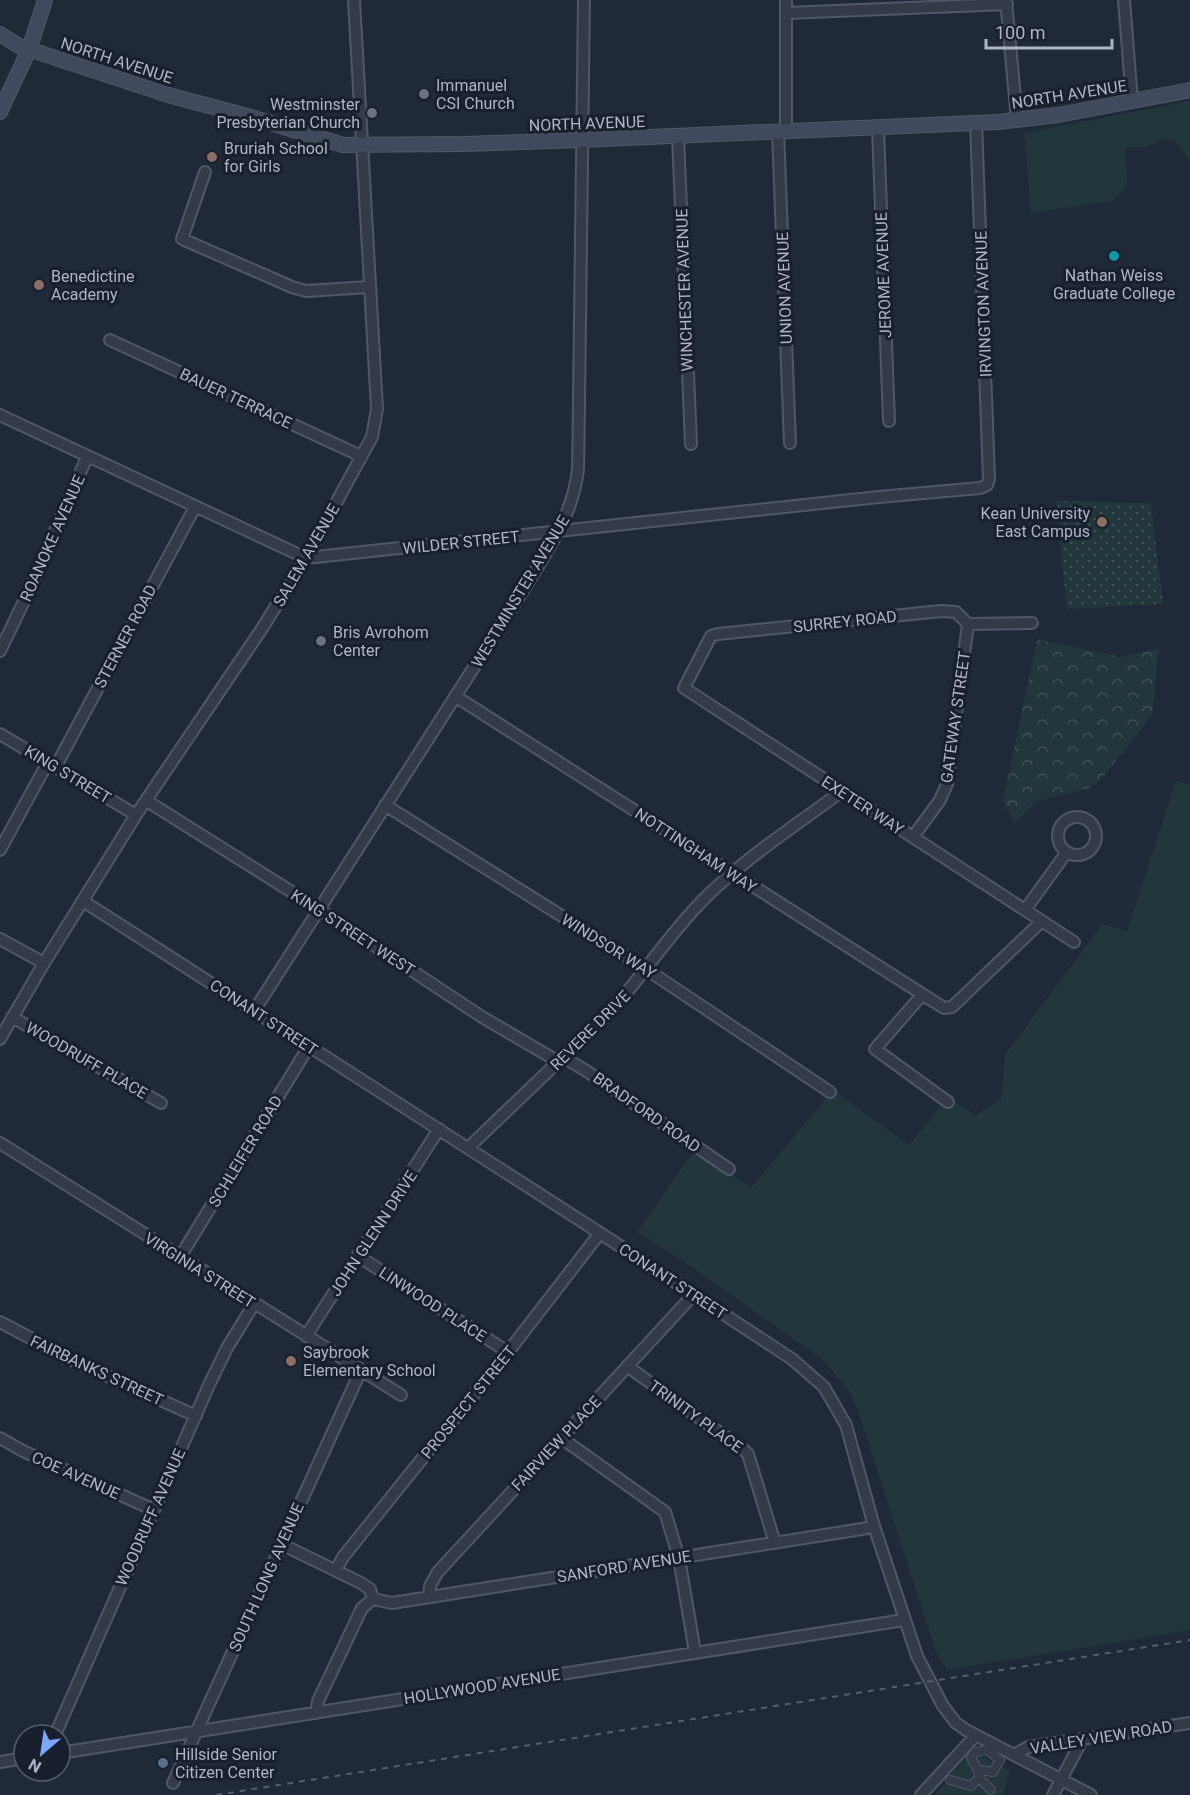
<svg xmlns="http://www.w3.org/2000/svg" width="1190" height="1795" font-family="Roboto,sans-serif">
<defs>
<pattern id="grass-dots" width="8" height="8" patternUnits="userSpaceOnUse" patternTransform="scale(1.5)"><rect width="8" height="8" fill="#22373b"/><path d="M2 2h.1M6 6h.1" fill="none" stroke="#3f5256" stroke-width="1.8" stroke-linecap="round"/></pattern>
<pattern id="forest-crowns" width="20" height="18" patternUnits="userSpaceOnUse" patternTransform="scale(1.5)"><rect width="20" height="18" fill="#22373b"/><path d="M2 6a3 3 0 1 1 6 0M12 15a3 3 0 1 1 6 0" fill="none" stroke="#3f5256"/></pattern>
</defs>
<rect width="100%" height="100%" fill="#1f2938"/>
<!-- grass -->
<path fill="url(#grass-dots)" d="M 1056,501 L 1151,503 L 1163,604 L 1067,609 Z"/>
<!-- forest -->
<path fill="url(#forest-crowns)" d="M 1037,639 L 1122,657 L 1159,648 L 1152,716 L 1103,777 L 1089,788 L 1035,802 L 1014,824 L 1003,801 Z"/>
<!-- park -->
<path fill="#22373b" d="M 1190,101 L 1190,161 L 1174,140 L 1165,139 L 1145,147 L 1125,148 C 1126,171 1135,187 1111,201 L 1031,213 L 1024,133 Z
M 1176,781 L 1190,785 L 1190,1630 L 947,1670 L 936,1652 L 858,1411 L 849,1391 L 822,1359 L 680,1259 L 637,1232 L 696,1148 L 751,1188 L 833,1090 L 909,1145 L 948,1097 L 975,1115 L 1001,1099 L 1005,1055 L 1102,924 L 1127,931 Z
M 971,1750 L 1010,1772 L 1003,1795 L 935,1795 Z"/>
<g fill="none" stroke-linecap="round" stroke-linejoin="round">
<!-- pedestrian casing -->
<g stroke="#505867" stroke-width="10">
<path id="pedestrian" d="M 950,1780 L 971,1786 L 979,1778 L 978,1770 L 971,1758 L 975,1752 L 987,1750 L 1000,1760 L 993,1772 L 981,1770 L 979,1778 L 991,1790"/>
</g>
<!-- minor casing -->
<g stroke="#505867" stroke-width="14">
<path id="minor" d="M 1006,0 L 1017,120
M 1124,0 L 1132,101
M 786,13 L 1007,4
M 878,129 L 889,421
M 778,132 L 790,443
M 786,132 L 786,0
M 678,137 L 691,444
M 205,172 L 182,239 L 292,287 L 306,291 L 369,287
M 110,340 L 361,456
M 0,415 L 306,558 L 879,497 L 980,488 L 987,485 L 989,479 L 976,122
M 1032,623 L 968,624 L 956,612 L 941,611 L 718,634 L 711,636 L 684,688 L 1074,942
M 0,651 L 28,593 L 87,457
M 455,696 L 944,1008 L 952,1007 L 1042,921
M 0,734 L 136,815
M 56,766 L 195,507
M 147,801 L 319,909 L 482,1017 L 559,1062
M 385,805 L 646,969 L 830,1092
M1058 836a19 19 0 1 1 38 0a19 19 0 1 1-38 0Z
M 913,837 L 940,800 L 947,784 L 968,624
M 0,850 L 48,762
M 83,901 L 600,1233 L 792,1359 L 824,1387 L 846,1425 L 874,1526 L 917,1656 L 943,1706 L 956,1723 L 966,1730 L 1091,1795
M 1025,910 L 1067,852
M 0,939 L 44,963
M 922,995 L 875,1049 L 948,1102
M 254,1011 L 526,586 C 549,548 573,515 578,469 C 581,313 581,157 584,0
M 12,1017 L 161,1103
M 0,1039 L 44,963 L 136,815 L 261,630 L 306,558 L 372,437 L 377,409 L 354,0
M 563,1057 L 588,1072 L 729,1169
M 0,1143 L 401,1395
M 469,1147 L 606,1016 C 641,979 668,935 704,899 C 745,858 795,826 842,791
M 358,1256 L 508,1352
M 180,1257 L 309,1046
M 0,1322 L 72,1360 L 196,1416
M 306,1336 L 439,1129
M 627,1366 L 744,1450 L 748,1454 L 775,1543
M 560,1437 L 665,1512 L 679,1558 L 695,1652
M 0,1438 L 23,1451 L 154,1510
M 281,1544 L 361,1583 L 370,1589 L 373,1599
M 336,1570 L 343,1557 L 508,1352 L 600,1233
M 429,1597 L 430,1586 L 437,1573 L 694,1294
M 373,1599 L 392,1603 L 862,1529 L 874,1526
M 316,1713 L 318,1701 L 362,1608 L 373,1599
M 55,1735 L 209,1385 L 227,1348 L 254,1304
M 60,1753 L 904,1620
M 1014,1755 L 1028,1747 L 1190,1723
M 0,1762 L 24,1758
M 173,1783 L 361,1370
M 921,1795 L 976,1735
M 1053,1795 L 1082,1740"/>
</g>
<!-- secondary casing -->
<g stroke="#505867" stroke-width="16">
<path id="secondary" d="M 0,34 L 19,46 L 168,95 L 251,117 L 343,145 L 462,144 L 581,140 L 998,122 L 1058,115 L 1190,90
M 0,112 L 29,50 L 45,0"/>
</g>
<!-- pedestrian -->
<use href="#pedestrian" stroke="#333b49" stroke-width="8"/>
<!-- minor -->
<use href="#minor" stroke="#333b49" stroke-width="10"/>
<!-- secondary -->
<use href="#secondary" stroke="#414a5c" stroke-width="14"/>
<!-- rail -->
<path stroke="#555f70" stroke-width="2" stroke-dasharray="6 6" stroke-linecap="butt" d="M 216,1795 L 1190,1640"/>
</g>
<!-- markers -->
<g fill="#6b7280" stroke="#19202d" stroke-width="2">
<circle cx="424" cy="94" r="6"/>
<circle cx="372" cy="113" r="6"/>
<circle cx="321" cy="641" r="6"/>
</g>
<g fill="#8d6e63" stroke="#19202d" stroke-width="2">
<circle cx="212" cy="157" r="6"/>
<circle cx="39" cy="285" r="6"/>
<circle cx="1102" cy="522" r="6"/>
<circle cx="291" cy="1361" r="6"/>
</g>
<circle fill="#0f9aa8" stroke="#19202d" stroke-width="2" cx="1114" cy="256" r="6"/>
<circle fill="#5c6f8a" stroke="#19202d" stroke-width="2" cx="163" cy="1763" r="6"/>
<g text-anchor="middle" stroke-width="6" stroke-linejoin="round" paint-order="stroke">
<!-- street labels -->
<g font-size="16" fill="#adb5c6" stroke="#19202d">
<text transform="translate(117 60) rotate(18)" y="6">NORTH AVENUE</text>
<text transform="translate(1069 94) rotate(-9)" y="6">NORTH AVENUE</text>
<text transform="translate(587 123) rotate(-2)" y="6">NORTH AVENUE</text>
<text transform="translate(883 275) rotate(-92)" y="6">JEROME AVENUE</text>
<text transform="translate(784 288) rotate(-92)" y="6">UNION AVENUE</text>
<text transform="translate(684 290) rotate(-92)" y="6">WINCHESTER AVENUE</text>
<text transform="translate(983 304) rotate(-92)" y="6">IRVINGTON AVENUE</text>
<text transform="translate(236 398) rotate(25)" y="6">BAUER TERRACE</text>
<text transform="translate(52 538) rotate(-66)" y="6">ROANOKE AVENUE</text>
<text transform="translate(461 542) rotate(-6)" y="6">WILDER STREET</text>
<text transform="translate(306 555) rotate(-60)" y="6">SALEM AVENUE</text>
<text transform="translate(520 591) rotate(-59)" y="6">WESTMINSTER AVENUE</text>
<text transform="translate(845 621) rotate(-6)" y="6">SURREY ROAD</text>
<text transform="translate(125 636) rotate(-62)" y="6">STERNER ROAD</text>
<text transform="translate(955 717) rotate(-82)" y="6">GATEWAY STREET</text>
<text transform="translate(68 774) rotate(31)" y="6">KING STREET</text>
<text transform="translate(863 805) rotate(33)" y="6">EXETER WAY</text>
<text transform="translate(696 850) rotate(33)" y="6">NOTTINGHAM WAY</text>
<text transform="translate(353 932) rotate(33)" y="6">KING STREET WEST</text>
<text transform="translate(609 946) rotate(32)" y="6">WINDSOR WAY</text>
<text transform="translate(264 1017) rotate(33)" y="6">CONANT STREET</text>
<text transform="translate(590 1030) rotate(-45)" y="6">REVERE DRIVE</text>
<text transform="translate(87 1060) rotate(30)" y="6">WOODRUFF PLACE</text>
<text transform="translate(647 1112) rotate(35)" y="6">BRADFORD ROAD</text>
<text transform="translate(245 1151) rotate(-59)" y="6">SCHLEIFER ROAD</text>
<text transform="translate(373 1233) rotate(-57)" y="6">JOHN GLENN DRIVE</text>
<text transform="translate(200 1270) rotate(32)" y="6">VIRGINIA STREET</text>
<text transform="translate(673 1281) rotate(33)" y="6">CONANT STREET</text>
<text transform="translate(433 1304) rotate(33)" y="6">LINWOOD PLACE</text>
<text transform="translate(97 1370) rotate(25)" y="6">FAIRBANKS STREET</text>
<text transform="translate(468 1402) rotate(-51)" y="6">PROSPECT STREET</text>
<text transform="translate(696 1416) rotate(36)" y="6">TRINITY PLACE</text>
<text transform="translate(556 1443) rotate(-47)" y="6">FAIRVIEW PLACE</text>
<text transform="translate(76 1475) rotate(24)" y="6">COE AVENUE</text>
<text transform="translate(150 1517) rotate(-66)" y="6">WOODRUFF AVENUE</text>
<text transform="translate(624 1566) rotate(-9)" y="6">SANFORD AVENUE</text>
<text transform="translate(266 1577) rotate(-66)" y="6">SOUTH LONG AVENUE</text>
<text transform="translate(482 1686) rotate(-9)" y="6">HOLLYWOOD AVENUE</text>
<text transform="translate(1101 1737) rotate(-9)" y="6">VALLEY VIEW ROAD</text>
</g>
<!-- poi labels -->
<g font-size="16" fill="#adb5c6" stroke="#19202d" text-anchor="start">
<text x="436" y="91">Immanuel<tspan x="436" dy="18">CSI Church</tspan></text>
<text x="360" y="110" text-anchor="end">Westminster<tspan x="360" dy="18">Presbyterian Church</tspan></text>
<text x="224" y="154">Bruriah School<tspan x="224" dy="18">for Girls</tspan></text>
<text x="1114" y="281" text-anchor="middle">Nathan Weiss<tspan x="1114" dy="18">Graduate College</tspan></text>
<text x="51" y="282">Benedictine<tspan x="51" dy="18">Academy</tspan></text>
<text x="1090" y="519" text-anchor="end">Kean University<tspan x="1090" dy="18">East Campus</tspan></text>
<text x="333" y="638">Bris Avrohom<tspan x="333" dy="18">Center</tspan></text>
<text x="303" y="1358">Saybrook<tspan x="303" dy="18">Elementary School</tspan></text>
<text x="175" y="1760">Hillside Senior<tspan x="175" dy="18">Citizen Center</tspan></text>
</g>
</g>
<!-- north arrow -->
<g transform="translate(42 1753) rotate(209)"><circle r="28" fill="#19202d" stroke="#545c6a" stroke-width="1.5"/>
<path d="M0-4.5L10 22L0 15L-10 22Z" fill="#7ca7fc"/>
<text y="-9" font-size="16" font-weight="bold" text-anchor="middle" fill="#adb5c6">N</text>
</g>
<!-- scale -->
<path d="M986 39v9h126v-9" fill="none" stroke="#adb5c6" stroke-width="3"/>
<text x="995" y="39" font-size="18" fill="#adb5c6" stroke="#19202d" stroke-width="4.5" paint-order="stroke">100 m</text>
</svg>
